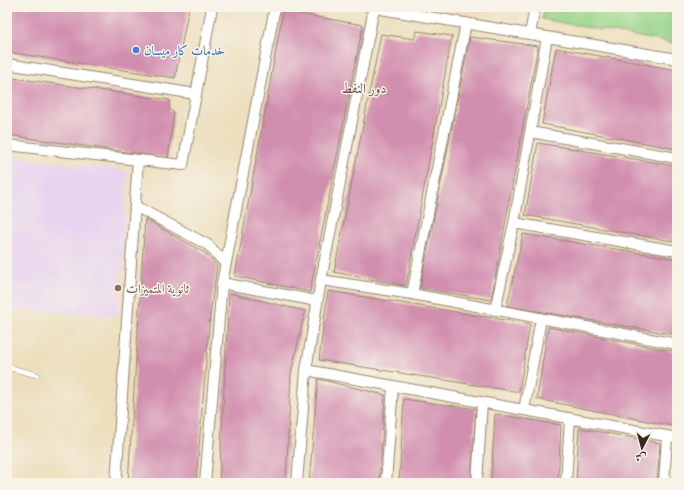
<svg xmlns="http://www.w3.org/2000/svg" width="684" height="490" font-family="'Gentium Book Plus',Amiri,serif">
<rect width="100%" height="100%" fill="#f7f3e8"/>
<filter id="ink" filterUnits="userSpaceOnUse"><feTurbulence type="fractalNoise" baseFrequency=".025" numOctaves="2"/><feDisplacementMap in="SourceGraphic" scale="8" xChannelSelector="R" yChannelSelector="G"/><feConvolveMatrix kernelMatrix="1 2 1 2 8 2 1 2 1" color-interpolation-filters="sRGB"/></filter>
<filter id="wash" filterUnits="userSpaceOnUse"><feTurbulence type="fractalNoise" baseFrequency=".012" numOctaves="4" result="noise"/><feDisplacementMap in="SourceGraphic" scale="16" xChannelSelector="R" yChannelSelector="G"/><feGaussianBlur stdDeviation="0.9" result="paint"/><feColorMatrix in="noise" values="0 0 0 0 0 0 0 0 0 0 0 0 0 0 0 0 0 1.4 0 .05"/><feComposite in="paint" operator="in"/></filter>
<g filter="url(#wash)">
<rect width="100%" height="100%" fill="#eddfbd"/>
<!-- built -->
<path fill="#e7d2ef" d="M 7,156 L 128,171 L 119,316 L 7,309 Z"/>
<!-- green -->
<path fill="#97d488" stroke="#697f53" d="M 545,7 L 637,7 L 677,15 L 677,44 L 542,19 Z"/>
<g id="blocks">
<!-- building -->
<path fill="#d18eaf" d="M 7,7 L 189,7 L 175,78 L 7,52 Z
M 283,11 L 363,25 L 310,292 L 235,276 Z
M 417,31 L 452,36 L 406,286 L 334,272 L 381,34 L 414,39 Z
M 470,37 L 538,46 L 491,300 L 420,288 Z
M 556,48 L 677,70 L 677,149 L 542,124 Z
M 7,77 L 170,100 L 169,109 L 174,113 L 168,158 L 7,135 Z
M 538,143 L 677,166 L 677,242 L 525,215 Z
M 145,219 L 205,253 L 217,266 L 210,315 L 196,483 L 128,483 Z
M 523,234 L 677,259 L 677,335 L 507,306 Z
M 328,291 L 530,324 L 519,392 L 319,360 Z
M 229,293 L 305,311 L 291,374 L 286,483 L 219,483 Z
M 548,327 L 677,352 L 677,427 L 537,399 Z
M 318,379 L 385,395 L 379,483 L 309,483 Z
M 404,399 L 476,409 L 471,483 L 399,483 Z
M 495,414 L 561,425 L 558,483 L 491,483 Z
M 579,428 L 660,443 L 657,483 L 576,483 Z"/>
</g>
</g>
<g filter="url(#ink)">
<use href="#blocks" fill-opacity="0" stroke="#94846e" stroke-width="1"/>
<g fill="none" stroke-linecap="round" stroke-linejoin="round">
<!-- service casing -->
<g stroke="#94846e" stroke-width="6">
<path id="service" d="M 7,367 L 37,375
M 7,483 L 12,483"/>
</g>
<!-- minor casing -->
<g stroke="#94846e" stroke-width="12">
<path id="minor" d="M 369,7 L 677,59
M 530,34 L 535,7
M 7,64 L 196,94
M 530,132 L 677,158
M 7,145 L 183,165 L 212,7
M 135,206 L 208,245 L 226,264
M 514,223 L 677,251
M 321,280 L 412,294 L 677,344
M 222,283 L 317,301
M 412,294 L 466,23
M 495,310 L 514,223 L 547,37
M 306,370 L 677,438
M 524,410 L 541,319
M 116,483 L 138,160
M 205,483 L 222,283 L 275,7
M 297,483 L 306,370 L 321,280 L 374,8
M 386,483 L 393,386
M 477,483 L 482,402
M 566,483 L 570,418
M 664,483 L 667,437"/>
</g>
<!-- service -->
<use href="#service" stroke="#fff" stroke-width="5"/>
<!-- minor -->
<use href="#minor" stroke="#fff" stroke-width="10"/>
</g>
</g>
<!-- markers -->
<circle fill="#3f7fe0" stroke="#f7f3e8" stroke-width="1.5" cx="136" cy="50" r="4"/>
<circle fill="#8d6e63" stroke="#f7f3e8" stroke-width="1.5" cx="118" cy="288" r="4"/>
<g text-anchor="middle" stroke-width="3" stroke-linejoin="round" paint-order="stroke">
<!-- shop labels -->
<g font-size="13" fill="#366cbe" stroke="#f7f3e8" text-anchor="start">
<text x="144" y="55">خدمات كار ميسان</text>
</g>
<!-- education labels -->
<g font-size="13" fill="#785e54" stroke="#f7f3e8" text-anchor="start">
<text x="126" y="293">ثانوية المتميزات</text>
</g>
<!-- neighbourhood labels -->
<g font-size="14" fill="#704d51" stroke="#f7f3e8">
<text x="364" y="93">دور النفط</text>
</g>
</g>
<!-- margin -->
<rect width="684" height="490" fill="none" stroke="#f7f3e8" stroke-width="24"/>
<!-- north arrow -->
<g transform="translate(642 448) rotate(186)" stroke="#f7f3e8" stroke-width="3" paint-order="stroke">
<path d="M0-3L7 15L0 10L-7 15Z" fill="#3b2a1e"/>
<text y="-6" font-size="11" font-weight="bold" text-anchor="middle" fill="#3b2a1e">ش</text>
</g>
</svg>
